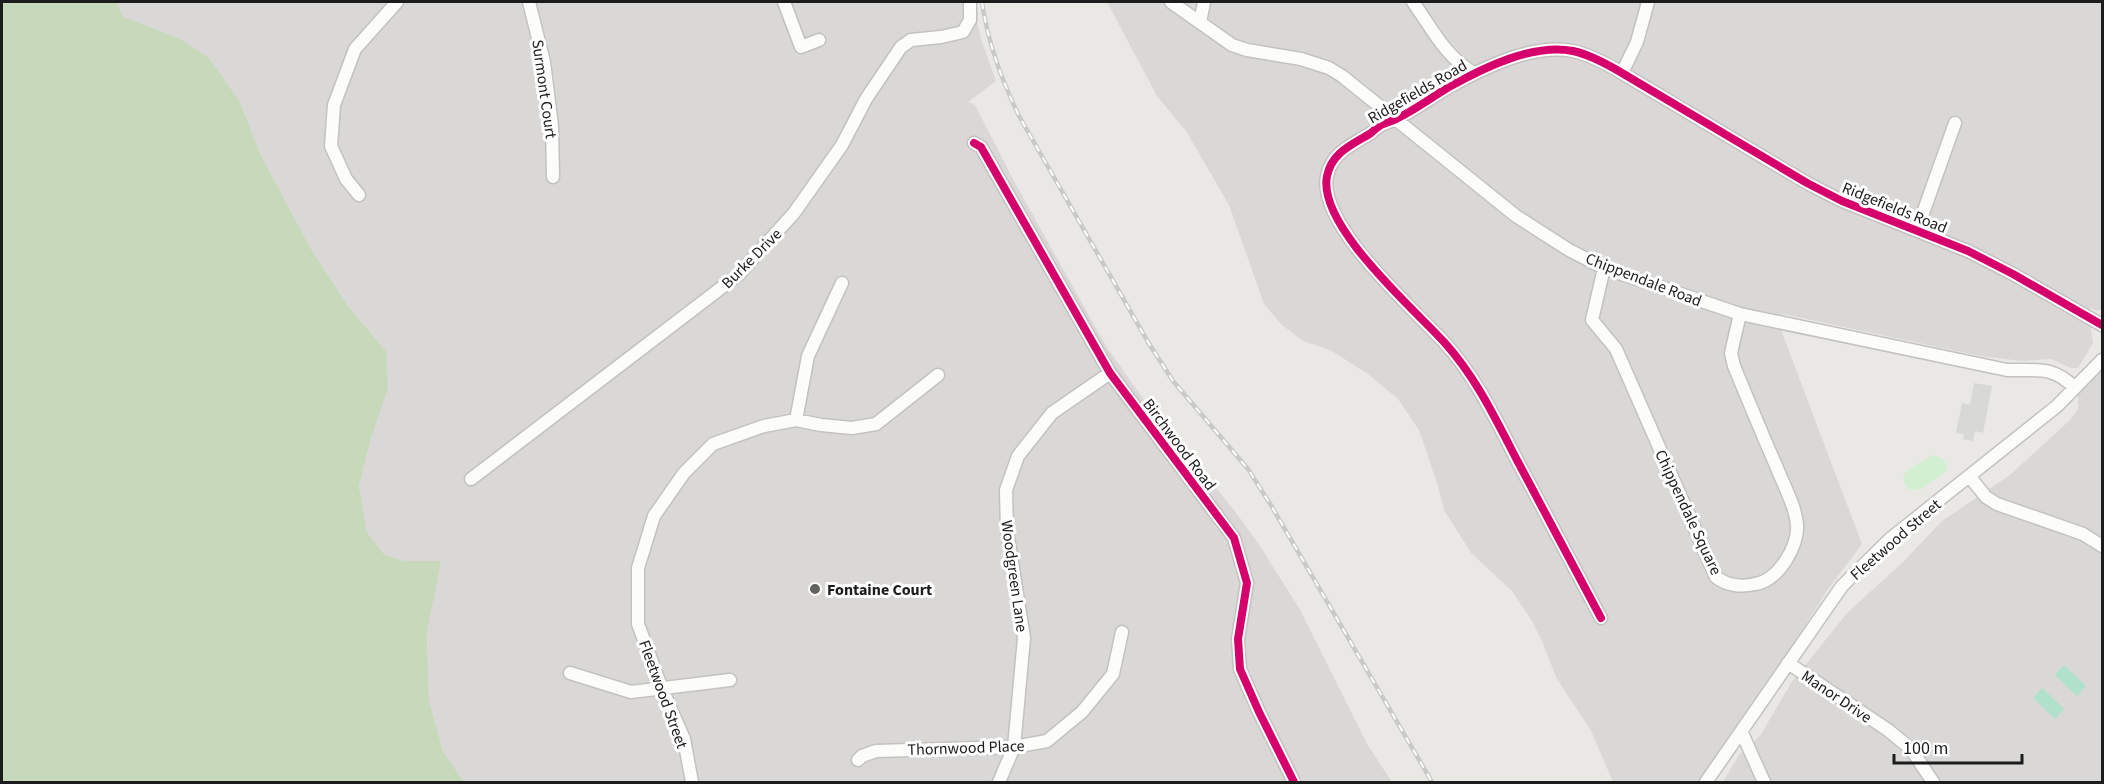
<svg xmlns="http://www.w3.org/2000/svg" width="2104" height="784" font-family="'Source Sans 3',sans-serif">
<rect width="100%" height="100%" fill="#eae8e5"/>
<!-- residential -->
<path fill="#d9d8d6" d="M 117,2 L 974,2 L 980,36 L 996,81 L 968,102 L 975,105 L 1015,183 L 1106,346 L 1144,400 L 1234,510 L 1258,543 L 1299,608 L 1367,744 L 1392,782 L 464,782 L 443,751 L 429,700 L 427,632 L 440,561 L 404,561 L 384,554 L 367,532 L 359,486 L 371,438 L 386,351 L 348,306 L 310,247 L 261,155 L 240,102 L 179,38 L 122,17 Z
M 1107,2 L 2102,2 L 2102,309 L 2097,311 L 2091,308 L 2086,319 L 2091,328 L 2093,343 L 2078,368 L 2071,368 L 2051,359 L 2021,361 L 1980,356 L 1783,314 L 1781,330 L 1862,544 L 1826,592 L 1793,645 L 1699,782 L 1613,782 L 1591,731 L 1556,677 L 1542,641 L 1532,621 L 1512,591 L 1471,553 L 1444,510 L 1438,486 L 1419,430 L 1398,399 L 1368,374 L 1330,350 L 1303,341 L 1282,325 L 1264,304 L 1229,205 L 1186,131 L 1157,96 Z
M 2102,368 L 2102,782 L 1723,782 L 1739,755 L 1760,736 L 1791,683 L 1847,613 L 1902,563 L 1942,521 L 2010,475 L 2070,420 L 2078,409 L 2078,393 Z"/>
<!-- religious -->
<path fill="#d8d8d6" d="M 1974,383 L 1992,386 L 1983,433 L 1975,431 L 1973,441 L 1963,439 L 1964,434 L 1956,433 L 1962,403 L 1970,405 Z"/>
<!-- forest -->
<path fill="#c7d9ba" d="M 2,2 L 117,2 L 123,17 L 179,38 L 209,58 L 240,102 L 261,155 L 310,247 L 348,306 L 386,351 L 388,388 L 371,438 L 359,486 L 367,532 L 384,554 L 404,561 L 441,561 L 427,632 L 429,700 L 443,751 L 464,782 L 2,782 Z"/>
<!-- park -->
<path fill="#d2f0d1" d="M 1933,455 C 1943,458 1947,461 1947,471 L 1920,490 L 1907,489 L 1903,480 L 1906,471 Z"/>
<!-- pitch -->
<path fill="#b0e1ca" d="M 2064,665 L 2086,686 L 2077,696 L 2055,675 Z
M 2042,688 L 2064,709 L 2055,719 L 2033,698 Z"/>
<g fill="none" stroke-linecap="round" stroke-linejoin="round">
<!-- minor casing -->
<g stroke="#c3c2c1" stroke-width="15">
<path id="minor" d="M 529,2 L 544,62 L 552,126 L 553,177
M 784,2 L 801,47 L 819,40
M 1171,2 L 1232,45 L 1247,50 L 1301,59 L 1329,68 L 1342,76 L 1516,216 L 1569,250 L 1604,268 L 1740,314 L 2007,370 C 2037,371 2052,365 2075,388
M 1413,2 C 1431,27 1446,58 1474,73
M 1200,22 L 1204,2
M 1622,73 L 1637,42 L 1648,2
M 974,143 L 981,147 L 1110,373 L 1234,538 L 1247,583 L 1238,639 L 1240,669 L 1259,712 L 1294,782
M 359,195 L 346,179 L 331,146 L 334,105 L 355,49 L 397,2
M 1917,230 L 1955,123
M 1604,268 L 1592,320 L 1616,349 L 1716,577 C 1727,586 1742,587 1755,584 C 1778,581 1799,546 1797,524 C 1795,505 1784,486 1777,468 C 1762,434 1748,400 1734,366 L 1731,353 L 1740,314
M 796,420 L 808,356 L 842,283
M 1969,476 L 1986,497 L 1997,504 L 2083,534 L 2102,546
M 471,479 L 738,275 L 794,213 L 842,145 L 866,99 L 901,47 L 911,40 L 941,37 L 963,32 L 970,20 L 970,2
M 1601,618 C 1573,566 1546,514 1518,462 C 1496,420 1476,377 1444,342 C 1413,308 1317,225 1327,176 C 1332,152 1352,145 1371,133 C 1374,130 1378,127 1381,125 C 1387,122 1393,121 1398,118 C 1416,109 1432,97 1449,87 C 1483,68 1533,43 1573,51 C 1591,55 1607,64 1622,73 L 1807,183 L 1842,201 L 1968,251 L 2013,274 L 2102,325
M 1788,663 L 1888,730 L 1911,749 L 1933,782
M 570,673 L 631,692 L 730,680
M 1742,733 L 1764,782
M 858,760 L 862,756 L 876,751 L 1014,747 L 1047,741 L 1082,712 L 1113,674 L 1122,632
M 692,782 L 684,739 L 662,689 L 638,624 L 638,568 L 654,516 L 684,473 L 713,444 L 764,426 L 796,420 L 821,425 L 852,428 L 876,424 L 938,375
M 999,782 L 1014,747 L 1024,638 L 1007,531 L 1006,490 L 1018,456 L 1052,413 L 1110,373
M 1706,782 L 1842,586 L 1890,539 L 2057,406 L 2102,360"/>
</g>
<!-- minor -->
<use href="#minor" stroke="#fcfcfb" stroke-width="12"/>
<!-- rail casing -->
<g stroke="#c9c9c8" stroke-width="4.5">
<path id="rail" d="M 982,2 C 988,43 1001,78 1019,116 L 1148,342 L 1173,381 L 1248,469 L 1272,507 L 1432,782"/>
</g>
<!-- rail -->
<use href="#rail" stroke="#fff" stroke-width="2" stroke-dasharray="7" stroke-linecap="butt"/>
<!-- cycleway casing -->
<g stroke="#fff" stroke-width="11">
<path id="cycleway" d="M 974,143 L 981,147 L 1110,373 L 1234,538 L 1247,583 L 1238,639 L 1240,669 L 1259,712 L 1294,782
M 1601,618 C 1573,566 1546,514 1518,462 C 1496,420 1476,377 1444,342 C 1413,308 1317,225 1327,176 C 1332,152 1352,145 1371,133 C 1374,130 1378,127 1381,125 C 1387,122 1393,121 1398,118 C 1416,109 1432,97 1449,87 C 1483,68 1533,43 1573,51 C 1591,55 1607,64 1622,73 L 1807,183 L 1842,201 L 1968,251 L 2013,274 L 2102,325"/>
</g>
<!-- cycleway -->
<use href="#cycleway" stroke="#d6006c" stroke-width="8"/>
</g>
<!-- markers -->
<circle fill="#646362" stroke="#fff" stroke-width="2" cx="815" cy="589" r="6"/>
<g text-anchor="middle" stroke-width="6" stroke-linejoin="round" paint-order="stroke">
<!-- street labels -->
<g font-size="16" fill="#1c1c1c" stroke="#fff">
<text transform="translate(545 89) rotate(82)" y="6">Surmont Court</text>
<text transform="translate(1417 91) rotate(-30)" y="6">Ridgefields Road</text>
<text transform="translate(1895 207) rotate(22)" y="6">Ridgefields Road</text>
<text transform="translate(751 258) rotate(-45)" y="6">Burke Drive</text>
<text transform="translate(1644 279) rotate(21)" y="6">Chippendale Road</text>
<text transform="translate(1180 444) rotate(53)" y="6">Birchwood Road</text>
<text transform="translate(1689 512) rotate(65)" y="6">Chippendale Square</text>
<text transform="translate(1895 539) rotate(-41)" y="6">Fleetwood Street</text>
<text transform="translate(1015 576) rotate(82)" y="6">Woodgreen Lane</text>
<text transform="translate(664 694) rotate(70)" y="6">Fleetwood Street</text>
<text transform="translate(1837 696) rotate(34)" y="6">Manor Drive</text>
<text transform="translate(966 747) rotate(-2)" y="6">Thornwood Place</text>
</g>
<!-- poi labels -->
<g font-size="16" font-weight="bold" fill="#1c1c1c" stroke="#fff" text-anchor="start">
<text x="827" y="595">Fontaine Court</text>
</g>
</g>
<!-- border -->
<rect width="2104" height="784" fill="none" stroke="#1c1c1c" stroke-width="6"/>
<!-- scale -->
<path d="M1894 754v9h128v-9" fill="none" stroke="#1c1c1c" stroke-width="3"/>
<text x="1903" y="754" font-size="18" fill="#1c1c1c" stroke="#ffffff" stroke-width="4.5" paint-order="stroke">100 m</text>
</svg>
